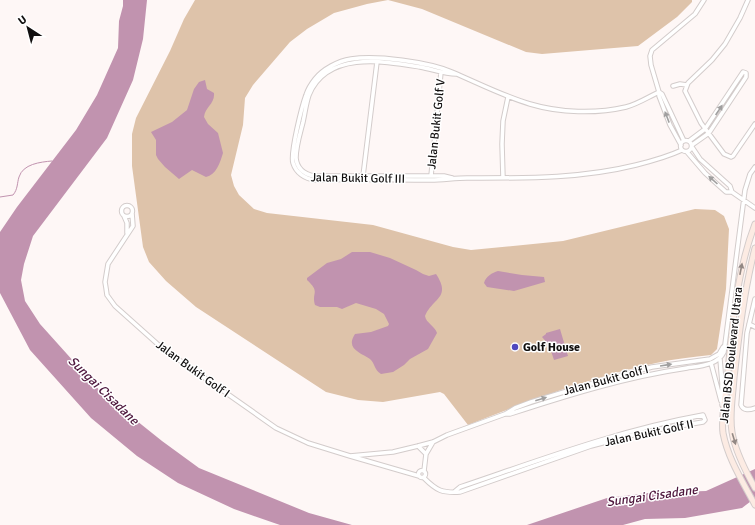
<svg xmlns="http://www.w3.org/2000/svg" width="755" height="525" font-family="Signika,sans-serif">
<rect width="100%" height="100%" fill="#fef7f6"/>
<!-- green -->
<path fill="#dec3aa" d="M 195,0 L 692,0 L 692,2 L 677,17 L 638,46 L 542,54 L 526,52 L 422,9 L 388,0 L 367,4 L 334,13 L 307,29 L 290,42 L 253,85 L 245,98 L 243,125 L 231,175 L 234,186 L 239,195 L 254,209 L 267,213 L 373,225 L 453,247 L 471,250 L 563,241 L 695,209 L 715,210 L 724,216 L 729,229 L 726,289 L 717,349 L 711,355 C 693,357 674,359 656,363 C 591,377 529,401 468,425 L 444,394 L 440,392 L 383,402 L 358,400 L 326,392 L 196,307 L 166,281 L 149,262 L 143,247 L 132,166 L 132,134 L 136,118 L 170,51 L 184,19 Z"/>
<!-- water -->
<path fill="#c193af" d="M 123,0 L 147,0 L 143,39 L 133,80 L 107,138 L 33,236 L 24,264 L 21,280 L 25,301 L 40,324 L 102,393 L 162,441 L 199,468 L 309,513 L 352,525 L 280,525 L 234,509 L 178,483 L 137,456 L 91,418 L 30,350 L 0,293 L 0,232 L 17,207 L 76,130 L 97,95 L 118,48 L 119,21 L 123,6 Z
M 205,80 L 207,89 L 214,93 C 215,104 205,107 204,117 L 208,124 L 218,133 L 223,153 C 220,163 216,175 206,177 L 192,170 L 179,179 L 165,167 L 158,159 L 156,155 L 156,140 L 151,132 L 172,122 L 187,110 L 194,89 L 199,82 Z
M 352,252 L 370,252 L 390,258 L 416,270 L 423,274 L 429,276 L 436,274 C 452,298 432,298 425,316 C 426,323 435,326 437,333 L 428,349 L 410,359 L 404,365 L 393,372 L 381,374 C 374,370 375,363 370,359 C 361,353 345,349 355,334 L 371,332 L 388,326 L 389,324 L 384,314 L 376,309 L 356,303 L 342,309 L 337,307 L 320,307 L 315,305 C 311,292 321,293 307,280 L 307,278 L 327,263 L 341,259 Z
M 498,271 L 522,275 L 544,277 L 545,282 L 514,291 L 487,287 L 484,283 C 486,276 492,273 498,271 Z
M 560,329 L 568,356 L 554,360 L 549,345 L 542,337 L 546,334 L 546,333 Z
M 755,469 L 755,498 L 742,508 L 685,518 L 645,519 L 623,525 L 527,525 L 607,498 L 648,493 L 706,491 Z"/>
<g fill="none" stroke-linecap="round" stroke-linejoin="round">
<!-- stream -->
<path stroke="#c193af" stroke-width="1" d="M 0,197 L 13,195 C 18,189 17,183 19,177 C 23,164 40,162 52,161"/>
<!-- minor casing -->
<g stroke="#d3cccb" stroke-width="5.5">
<path id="minor" d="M 748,0 L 740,18 L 725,44 L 712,60 L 688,83 L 685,91 L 701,123 L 724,154 L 731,157 L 733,156 L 755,124
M 673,86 L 680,84 L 687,85
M 659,92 C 648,97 638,104 626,107 C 596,114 560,113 530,104 C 503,96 478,83 452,72 C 428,62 377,55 351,59 C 338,61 323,69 315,79 C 311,84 308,89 306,95 C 302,106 290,153 293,163 C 296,173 305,179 315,180 C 354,179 392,180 431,180 C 443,180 455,178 467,178 C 524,178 580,179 636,165 C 652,161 667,157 682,150
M 659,92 L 662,94 L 684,141
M680.5 146a5.5 5.5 0 1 1 11 0a5.5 5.5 0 1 1-11 0Z
M 689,141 L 705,129 L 743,72 L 746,73 L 746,77 L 709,133 L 692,145
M 681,145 L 670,125 L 659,96 L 659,92 L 651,65 L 650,56 L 652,50 L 695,14 L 704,0
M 692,147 L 700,159 L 730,186 L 732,192
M 687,152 L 705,173 L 717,184 L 726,192 L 732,192 L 755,208
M 363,176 L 377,62
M 431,176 L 441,72
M 452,178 L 444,176 L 314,176 C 304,174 297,168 296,158 C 296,146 300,134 303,122 C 305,113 306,104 309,95 C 327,51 383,61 420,67 C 432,69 444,74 456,74
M 503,178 L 502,144 L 503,121 L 508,97
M121.5 211a5.5 5.5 0 1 1 11 0a5.5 5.5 0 1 1-11 0Z
M 132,213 L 133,226 L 108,264 L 105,282 L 106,288 L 107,295 L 115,306 L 162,348 L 276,428 L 308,443 L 350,456
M 124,216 L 127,223 L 127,233
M 755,299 L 747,333 L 741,405 C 743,411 750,410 755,408
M 749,324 L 755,327
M 720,359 L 722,383 L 722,405
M 711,363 L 721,401
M 505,414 L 515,408 L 531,402 L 607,379 L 652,367 L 710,359 L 719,354 L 723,347
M 418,446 L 426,454
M418.5 474a3.5 3.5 0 1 1 7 0a3.5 3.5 0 1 1-7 0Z
M 424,471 L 426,454 L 433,442
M 419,476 L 350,456 L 393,452 L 418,446 L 433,442 L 447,435 L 505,414 L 510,414 C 568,395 626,377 687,368 C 700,366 718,365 724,352 L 745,190 L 750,174 L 755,167
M 424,478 C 437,491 442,493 460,492 L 591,446 L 644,432 L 703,422 L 705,420 L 703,415 C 619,430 540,460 460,487 L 454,492"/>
</g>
<!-- secondary casing -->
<g stroke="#d3cccb" stroke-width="7">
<path id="secondary" d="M 755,224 C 736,274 732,328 727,382 C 725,398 721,417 723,433 C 728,459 743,482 755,505
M 755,248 C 744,291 739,334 734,378 C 733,395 729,415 732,432 C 735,451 746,472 755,488"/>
</g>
<!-- minor -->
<use href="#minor" stroke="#fff" stroke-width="3.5"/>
<!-- secondary -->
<use href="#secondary" stroke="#fcebe3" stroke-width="5"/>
</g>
<!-- one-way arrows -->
<defs><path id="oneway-solid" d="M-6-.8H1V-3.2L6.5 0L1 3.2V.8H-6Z"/></defs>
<g fill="#a09f9f">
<use href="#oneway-solid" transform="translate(719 110) rotate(-56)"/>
<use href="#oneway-solid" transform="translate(667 117) rotate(-111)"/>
<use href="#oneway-solid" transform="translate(713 180) rotate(-138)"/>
<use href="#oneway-solid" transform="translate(666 365) rotate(-9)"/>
<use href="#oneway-solid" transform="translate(541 399) rotate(-18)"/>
</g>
<g fill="#928884">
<use href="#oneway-solid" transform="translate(741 269) rotate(-79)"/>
<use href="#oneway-solid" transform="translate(734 439) rotate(73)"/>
</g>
<!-- markers -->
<circle fill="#4f48bf" stroke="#fff" stroke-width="1.5" cx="515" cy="347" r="4"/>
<g text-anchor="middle" stroke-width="3" stroke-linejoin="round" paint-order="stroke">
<!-- street labels -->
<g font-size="12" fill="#110f0f" stroke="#fff">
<text transform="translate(436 124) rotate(-84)" y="4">Jalan Bukit Golf V</text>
<text transform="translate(358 178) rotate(1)" y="4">Jalan Bukit Golf III</text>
<text transform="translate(731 355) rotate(-84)" y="4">Jalan BSD Boulevard Utara</text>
<text transform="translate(193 369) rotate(36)" y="4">Jalan Bukit Golf I</text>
<text transform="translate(606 380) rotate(-15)" y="4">Jalan Bukit Golf I</text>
<text transform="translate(649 433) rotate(-12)" y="4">Jalan Bukit Golf II</text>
</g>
<!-- poi labels -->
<g font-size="12" font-weight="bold" fill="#110f0f" stroke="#fff" text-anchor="start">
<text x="523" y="351">Golf House</text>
</g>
<!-- water labels -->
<g font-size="13" font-style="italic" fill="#4d163c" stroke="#fff">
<text transform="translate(104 390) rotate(44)" y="5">Sungai Cisadane</text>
<text transform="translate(652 495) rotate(-8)" y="5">Sungai Cisadane</text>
</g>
</g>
<!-- north arrow -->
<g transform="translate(28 28) rotate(324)" stroke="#ffffff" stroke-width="3" paint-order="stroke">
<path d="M0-3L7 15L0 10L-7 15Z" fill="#110f0f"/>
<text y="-6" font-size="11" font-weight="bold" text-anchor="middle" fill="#110f0f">U</text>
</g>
</svg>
